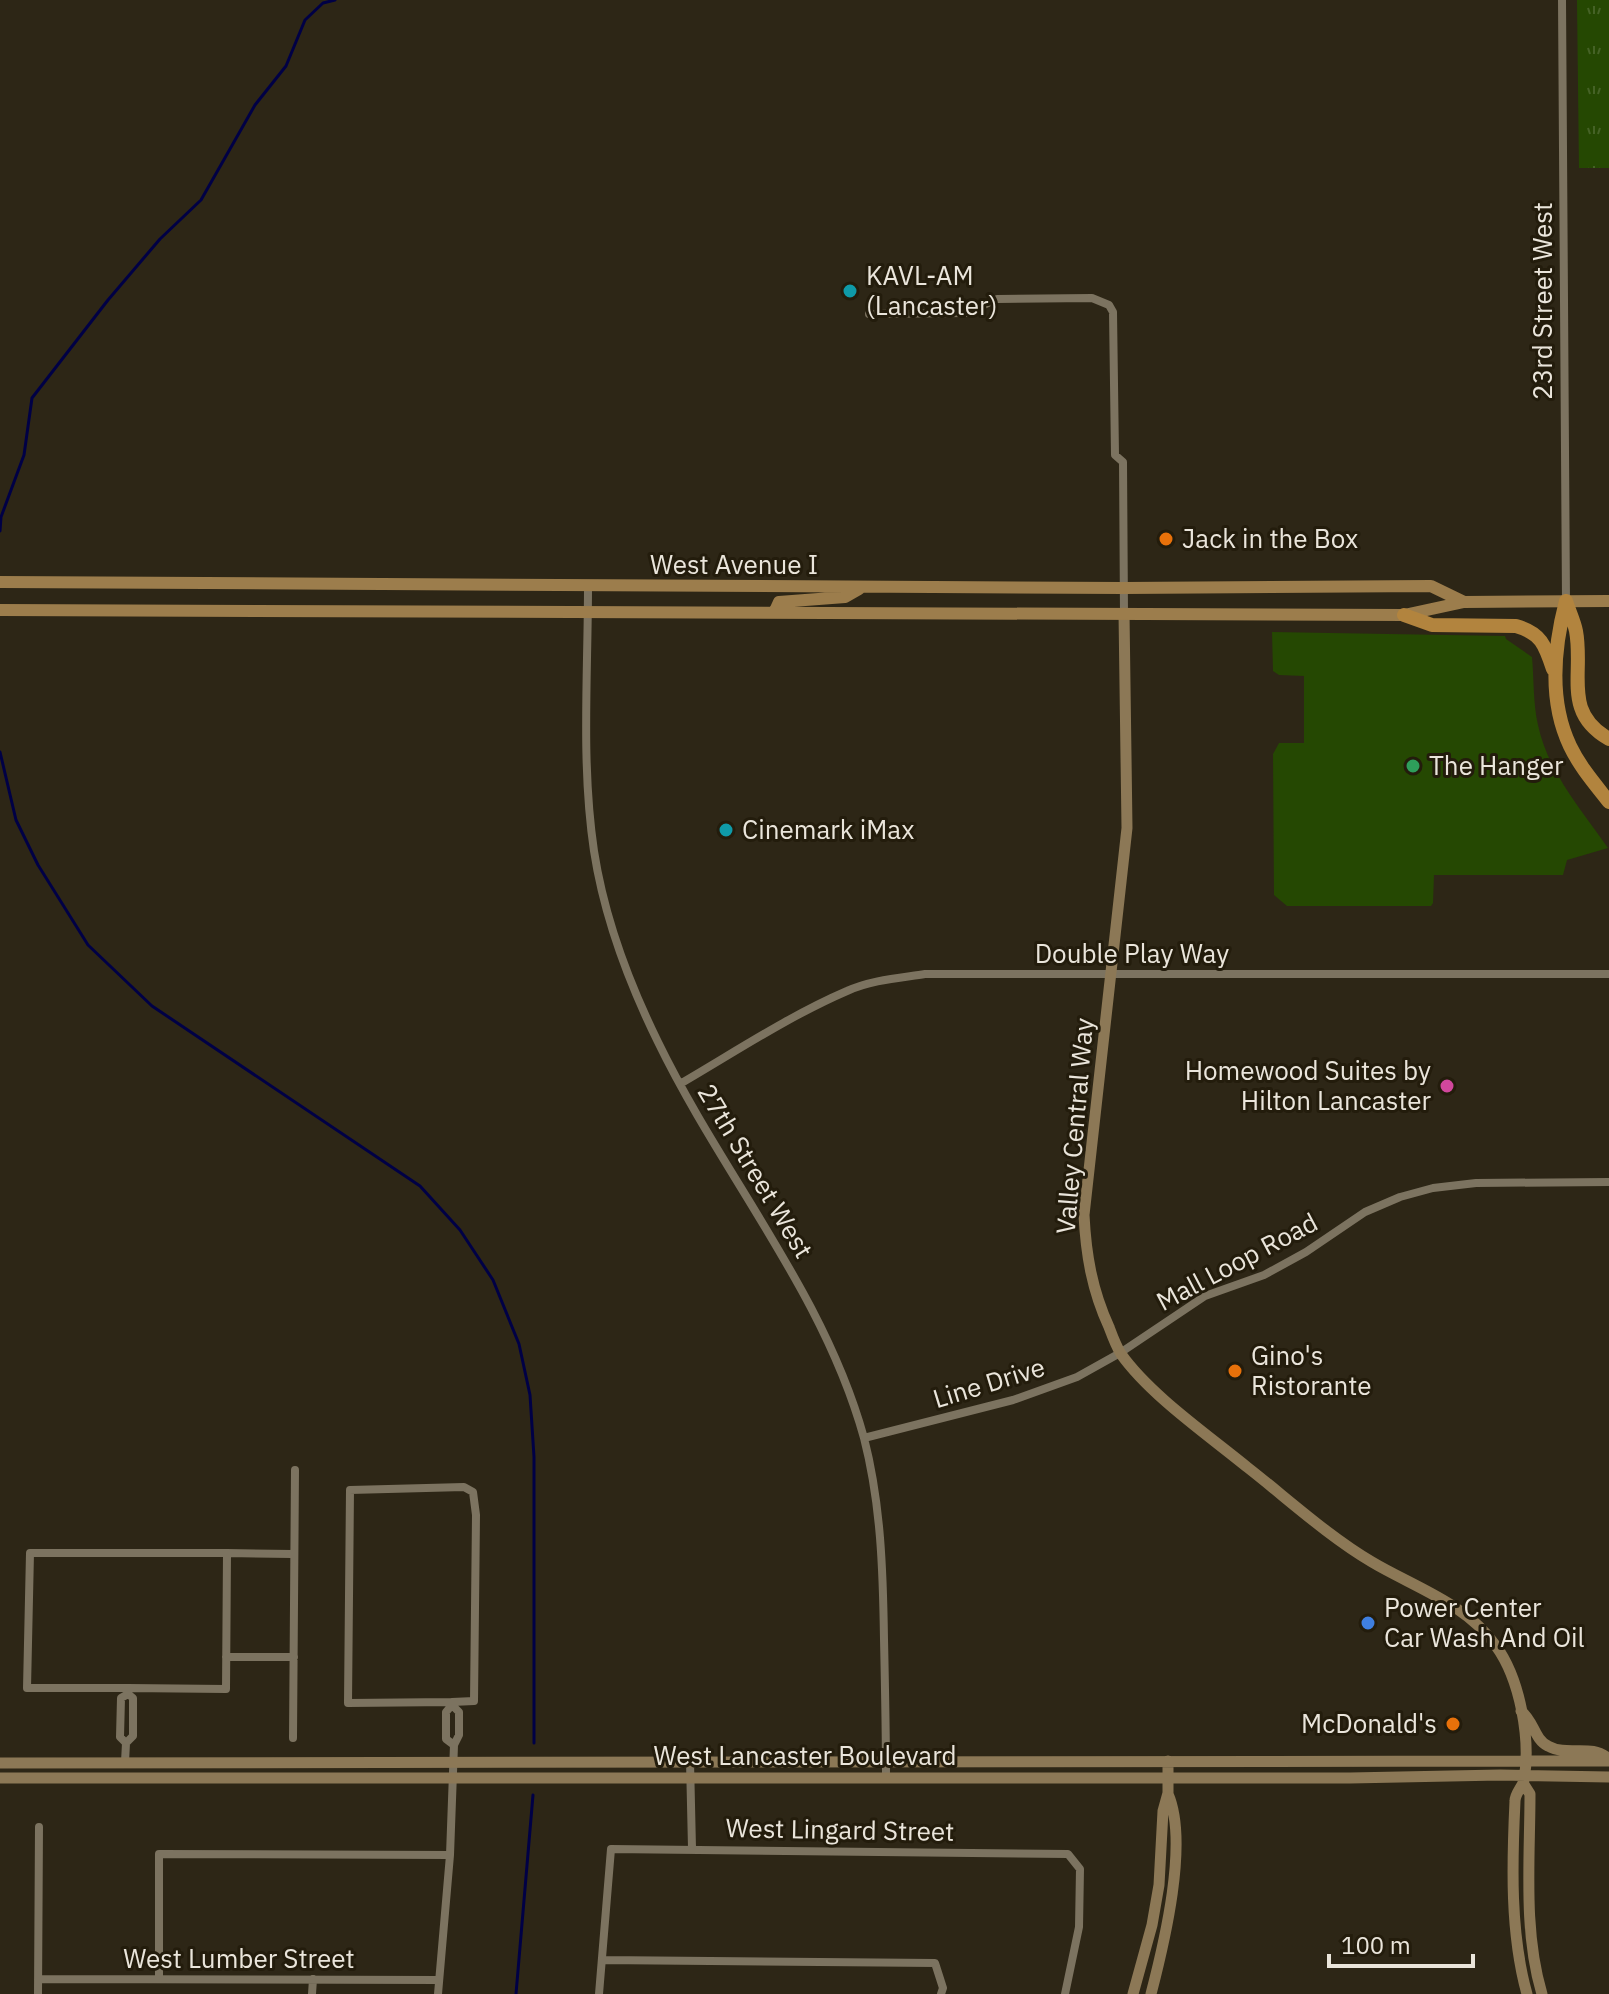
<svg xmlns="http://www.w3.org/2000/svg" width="1609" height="1994" font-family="'IBM Plex Sans',sans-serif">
<defs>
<pattern id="grass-tufts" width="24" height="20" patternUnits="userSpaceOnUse" patternTransform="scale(2)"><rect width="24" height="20" fill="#254802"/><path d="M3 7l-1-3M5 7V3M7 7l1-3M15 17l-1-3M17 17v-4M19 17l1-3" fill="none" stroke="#456226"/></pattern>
</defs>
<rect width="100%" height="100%" fill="#2d2616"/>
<!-- grass -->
<path fill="url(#grass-tufts)" d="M 1577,0 L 1609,0 L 1609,168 L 1579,168 Z"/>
<!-- pitch -->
<path fill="#254802" d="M 1272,632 L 1505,636 L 1506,639 L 1532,657 C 1534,679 1533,703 1538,725 C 1548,772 1581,809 1608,848 L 1567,860 L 1563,875 L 1434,875 L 1433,903 L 1431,906 L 1287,906 L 1274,895 L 1273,754 L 1279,743 L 1304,743 L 1304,676 L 1279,675 L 1273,671 Z"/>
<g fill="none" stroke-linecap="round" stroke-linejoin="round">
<!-- stream -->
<path stroke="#000045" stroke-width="3" d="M 0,531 L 1,517 L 24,455 L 32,398 L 108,300 L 160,239 L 201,200 L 255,105 L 286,66 L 305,20 L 323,3 L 335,0
M 0,752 L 16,820 L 38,865 L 88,945 L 152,1006 L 420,1186 L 460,1230 L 493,1280 L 519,1344 L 530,1395 L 534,1457 L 534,1743
M 516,1994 L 533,1795"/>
<!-- street -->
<path stroke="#7c7360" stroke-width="8" d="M 1562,0 L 1566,601
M 869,314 L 967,313 L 997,299 L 1092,298 L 1109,305 L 1113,312 L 1115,455 L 1123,462 L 1124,613
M 588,586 C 588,674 581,764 594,851 C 604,916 629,983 658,1042 C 723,1176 824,1293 864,1438 C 881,1504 883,1571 884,1639 C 885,1685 886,1731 886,1778
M 680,1084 C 735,1052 789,1016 847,991 C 871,980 899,978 925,974 L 1609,974
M 864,1438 L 1013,1400 L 1077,1377 L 1120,1353 L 1205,1296 L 1264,1275 L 1306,1252 L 1365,1212 L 1400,1197 L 1433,1188 L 1476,1183 L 1609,1182
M 227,1553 L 292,1554
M 226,1657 L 294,1657
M 128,1694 L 128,1688 L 226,1689 L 227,1553 L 30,1553 L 27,1688 L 128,1688
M 452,1702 L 348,1703 L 350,1490 L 464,1487 L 473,1492 L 476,1515 L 474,1701 L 452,1702 L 452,1705
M 293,1738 L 295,1470
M 690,1761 L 692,1848
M 125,1762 L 126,1743 L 120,1737 L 121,1698 L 128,1694 L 133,1698 L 133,1736 L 126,1743
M 602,1960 L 935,1963 L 943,1988 L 941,1994
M 159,1978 L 159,1854 L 450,1855
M 38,1979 L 439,1980
M 38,1994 L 39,1827
M 312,1994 L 313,1979
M 438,1994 L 450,1855 L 454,1745 L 459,1735 L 459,1712 L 452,1705 L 446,1712 L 446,1739 L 454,1745
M 599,1994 L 611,1849 L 1068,1854 L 1080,1869 L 1079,1927 L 1065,1994"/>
<!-- secondary -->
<path stroke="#8c7856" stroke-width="11" d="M 1124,613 L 1127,828 L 1084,1215 C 1086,1255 1092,1290 1109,1327 C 1112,1335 1116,1346 1121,1354 C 1150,1395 1208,1435 1247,1467 C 1288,1499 1328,1536 1372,1562 C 1414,1587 1467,1604 1496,1646 C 1520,1679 1531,1739 1524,1780 C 1522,1788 1515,1793 1515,1801 C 1512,1864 1510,1933 1527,1994
M 1521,1711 C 1534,1721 1534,1739 1548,1746 C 1568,1757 1591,1743 1609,1759
M 0,1763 L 1609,1761
M 0,1778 L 1350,1778 L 1500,1775 L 1609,1777
M 1523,1783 L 1530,1794 C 1530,1859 1523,1931 1542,1994
M 1133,1994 L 1152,1925 L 1159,1885 L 1163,1811 L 1168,1793 L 1168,1761
M 1151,1994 C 1164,1944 1189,1842 1168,1794"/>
<!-- primary -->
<path stroke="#9c7d4c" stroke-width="12" d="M 0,582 L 1124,588 L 1431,586 L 1464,602
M 0,610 L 1404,615 L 1464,602 L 1609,601
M 774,613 L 779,602 L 845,597 L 859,589"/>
<!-- highway -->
<path stroke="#b2843e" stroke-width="14" d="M 1566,601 C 1554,647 1549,702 1570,746 C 1580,767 1595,784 1609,802
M 1566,601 C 1569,611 1574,621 1576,631 C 1584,674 1562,712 1609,739
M 1404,615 L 1432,625 L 1516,626 C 1541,633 1545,645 1553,669"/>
</g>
<!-- markers -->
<g fill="#0f9aa8" stroke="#231c0c" stroke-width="3">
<circle cx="850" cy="291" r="8"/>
<circle cx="726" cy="830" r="8"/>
</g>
<g fill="#e8710a" stroke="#231c0c" stroke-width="3">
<circle cx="1166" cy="539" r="8"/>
<circle cx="1235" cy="1371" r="8"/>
<circle cx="1453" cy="1724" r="8"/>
</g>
<circle fill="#2e9e5b" stroke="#231c0c" stroke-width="3" cx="1413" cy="766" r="8"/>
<circle fill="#d1479c" stroke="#231c0c" stroke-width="3" cx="1447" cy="1086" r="8"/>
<circle fill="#3f7fe0" stroke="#231c0c" stroke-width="3" cx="1368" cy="1623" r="8"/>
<g text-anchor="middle" stroke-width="6" stroke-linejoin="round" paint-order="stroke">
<!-- poi labels -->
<g font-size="26" fill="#eae5db" stroke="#231c0c" text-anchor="start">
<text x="866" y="285">KAVL-AM<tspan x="866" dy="30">(Lancaster)</tspan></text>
<text x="1182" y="548">Jack in the Box</text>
<text x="1429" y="775">The Hanger</text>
<text x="742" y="839">Cinemark iMax</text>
<text x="1431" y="1080" text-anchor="end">Homewood Suites by<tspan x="1431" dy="30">Hilton Lancaster</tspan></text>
<text x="1251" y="1365">Gino's<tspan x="1251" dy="30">Ristorante</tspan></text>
<text x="1384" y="1617">Power Center<tspan x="1384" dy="30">Car Wash And Oil</tspan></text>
<text x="1437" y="1733" text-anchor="end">McDonald's</text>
</g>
<!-- street labels -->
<g font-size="26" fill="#eae5db" stroke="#231c0c">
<text transform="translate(1543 301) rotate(-90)" y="9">23rd Street West</text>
<text x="734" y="574">West Avenue I</text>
<text x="1132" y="963">Double Play Way</text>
<text transform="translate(1075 1126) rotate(-85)" y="9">Valley Central Way</text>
<text transform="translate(755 1171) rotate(59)" y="9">27th Street West</text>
<text transform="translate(1237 1262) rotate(-28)" y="9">Mall Loop Road</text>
<text transform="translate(989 1383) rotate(-17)" y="9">Line Drive</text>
<text x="805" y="1765">West Lancaster Boulevard</text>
<text transform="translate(840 1830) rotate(1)" y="9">West Lingard Street</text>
<text x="239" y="1968">West Lumber Street</text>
</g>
</g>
<!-- scale -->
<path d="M1329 1954v12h144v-12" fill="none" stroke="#eae5db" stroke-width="4"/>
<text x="1341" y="1954" font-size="24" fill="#eae5db" stroke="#231c0c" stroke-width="6" paint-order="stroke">100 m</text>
</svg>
